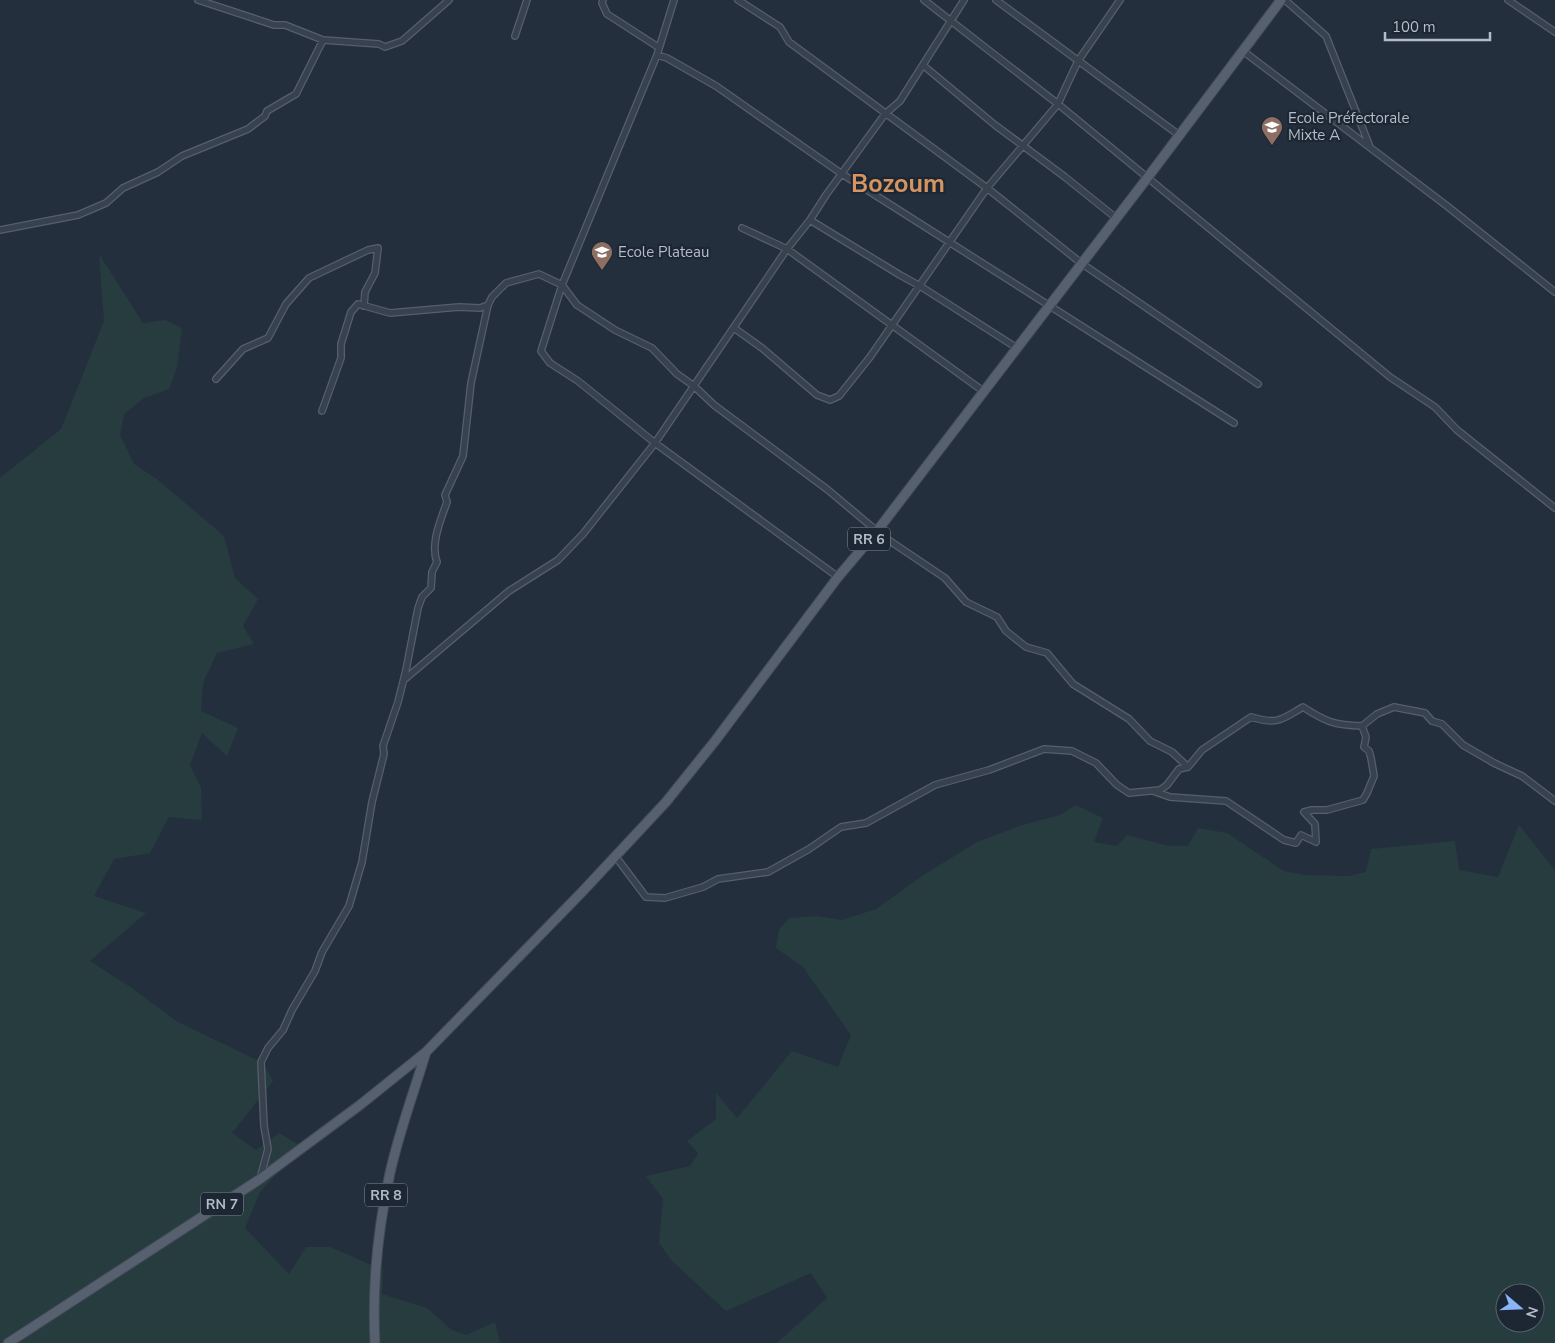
<svg xmlns="http://www.w3.org/2000/svg" width="1555" height="1343" font-family="'Nunito Sans',sans-serif">
<rect width="100%" height="100%" fill="#242f3e"/>
<!-- grass -->
<path fill="#263c3f" fill-rule="evenodd" d="M 99,254 L 143,323 L 165,320 L 182,328 L 177,368 L 169,389 L 144,398 L 124,414 L 120,435 L 134,464 L 158,480 L 224,536 L 235,578 L 258,599 L 243,626 L 254,644 L 217,653 L 203,683 L 201,711 L 238,728 L 227,756 L 202,733 L 190,765 L 201,788 L 202,820 L 169,817 L 150,853 L 114,859 L 94,896 L 146,913 L 90,961 L 129,986 L 178,1022 L 263,1063 L 273,1081 L 232,1133 L 256,1150 L 279,1133 L 301,1146 L 260,1192 L 245,1228 L 289,1274 L 306,1247 L 330,1247 L 383,1270 L 382,1294 L 427,1308 L 452,1330 L 466,1335 L 495,1322 L 500,1343 L 0,1343 L 0,478 L 61,429 L 104,321 Z
M 1076,805 L 1103,818 L 1094,842 L 1117,846 L 1127,835 L 1169,846 L 1188,846 L 1198,828 L 1227,833 L 1284,871 L 1305,875 L 1348,876 L 1366,872 L 1371,849 L 1455,841 L 1459,870 L 1498,877 L 1519,825 L 1555,870 L 1555,1343 L 777,1343 L 827,1298 L 811,1273 L 726,1311 L 672,1261 L 659,1243 L 663,1199 L 646,1176 L 690,1166 L 698,1153 L 687,1141 L 716,1119 L 716,1093 L 737,1118 L 792,1051 L 838,1067 L 851,1035 L 803,967 L 776,948 L 779,930 L 789,918 L 817,916 L 842,920 L 876,909 L 922,876 L 977,842 L 1022,825 L 1060,815 ZM 1505,1293 L 1535,1293 L 1535,1323 L 1505,1323 Z"/>
<g fill="none" stroke-linecap="round" stroke-linejoin="round">
<!-- minor casing -->
<g stroke="#565f6c" stroke-width="8">
<path id="minor" d="M 198,0 L 274,25 L 285,25 L 323,40
M 603,0 L 602,3 L 607,14 L 658,47
M 674,0 L 657,55 L 562,285 L 541,351 L 550,363 L 578,381 L 655,443 L 838,577
M 738,0 L 780,27 L 789,42 L 987,188 L 1081,263 L 1258,384
M 924,0 L 1058,104 L 1390,377 L 1435,407 L 1457,430 L 1555,508
M 996,0 L 1179,135
M 1285,0 L 1326,36 L 1370,147
M 1508,0 L 1555,32
M 515,36 L 527,0
M 1243,51 L 1447,206 L 1555,292
M 657,55 L 667,58 L 716,86 L 842,174 L 1234,423
M 924,66 L 995,125 L 1065,177 L 1116,218
M 810,220 L 900,275 L 920,286 L 1017,348
M 742,228 L 787,249 L 983,391
M 0,230 L 78,215 L 106,203 L 123,188 L 158,172 L 182,156 L 248,129 L 265,116 L 267,111 L 296,94 L 323,40 L 379,44 L 385,47 L 402,41 L 449,0
M 734,328 L 762,348 L 817,395 L 830,400 L 839,396 L 870,357 L 987,188 L 1058,104 L 1078,61 L 1120,0
M 216,379 L 243,349 L 268,338 L 286,304 L 309,278 L 368,250 L 378,248 L 375,273 L 365,292 L 364,306
M 322,411 L 341,358 L 341,344 L 351,312 L 358,304 L 390,313 L 459,307 L 480,308 L 488,305 L 492,297 L 506,283 L 539,274 L 562,285 L 577,305 L 615,330 L 652,348 L 677,374 L 694,386 L 714,405 L 828,490 L 884,537 L 945,578 L 966,602 L 997,617 L 1006,631 L 1026,647 L 1047,653 L 1073,684 L 1129,719 L 1150,741 L 1172,752 L 1188,767 L 1179,769 L 1167,785 L 1160,790 L 1129,793 L 1117,785 L 1096,763 L 1072,751 L 1044,749 L 989,770 L 935,785 L 866,823 L 841,827 L 809,849 L 768,872 L 718,879 L 703,887 L 665,898 L 646,897 L 616,857
M 405,679 L 509,591 L 558,560 L 583,534 L 655,443 L 787,249 L 810,220 L 826,195 L 885,114 L 900,101 L 964,0
M 1188,767 L 1202,750 L 1251,717 C 1278,725 1281,720 1303,707 C 1326,722 1334,725 1362,726 L 1377,714 L 1394,707 L 1425,713 L 1432,721 L 1442,724 L 1463,745 L 1494,763 L 1522,776 L 1555,801
M 1153,791 L 1170,797 L 1226,801 L 1284,840 L 1296,843 L 1301,835 L 1316,842 L 1315,824 L 1304,812 L 1312,810 L 1327,810 L 1363,800 L 1367,793 L 1374,776 L 1371,758 L 1369,751 L 1364,747 L 1366,737 L 1362,726
M 260,1179 L 268,1149 L 264,1126 L 261,1062 L 268,1048 L 283,1030 L 292,1010 L 315,971 L 322,952 L 349,906 L 362,862 L 372,802 L 384,754 L 383,746 L 398,702 L 406,670 L 418,608 L 422,597 L 431,588 L 432,572 L 437,562 C 430,544 441,519 447,502 L 445,495 L 463,456 L 471,383 L 488,305"/>
</g>
<!-- primary casing -->
<g stroke="#414a57" stroke-width="11">
<path id="primary" d="M 8,1343 L 260,1179 L 360,1105 L 426,1052 L 582,892 L 666,802 L 715,741 L 838,577 L 877,531 L 1148,177 L 1281,0
M 375,1343 C 372,1286 378,1228 390,1173 C 399,1132 414,1092 426,1052"/>
</g>
<!-- minor -->
<use href="#minor" stroke="#38414e" stroke-width="5.5"/>
<!-- primary -->
<use href="#primary" stroke="#56606e" stroke-width="9"/>
</g>
<!-- icons -->
<defs>
<g id="school-pin" transform="scale(1.125)"><path d="M0 17L-7.5 6A9.5 9.5 0 1 1 7.5 6Z" fill="#8d6e63" stroke="#1d2633"/><path d="M0-5L7-2L0 1L-7-2ZM-4 1L0 2.5L4 1V4Q0 6-4 4Z" fill="#fff"/></g>
</defs>
<g fill-rule="evenodd">
<use href="#school-pin" x="1272" y="127"/>
<use href="#school-pin" x="602" y="252"/>
</g>
<g text-anchor="middle" stroke-width="4.5" stroke-linejoin="round" paint-order="stroke">
<!-- shield labels -->
<g fill="#1d2633" stroke="#878f9c" stroke-width="1">
<rect x="848" y="527.5" width="42" height="23" rx="4"/>
<rect x="365" y="1183.5" width="42" height="23" rx="4"/>
<rect x="201" y="1192.5" width="42" height="23" rx="4"/>
</g>
<g font-size="14" font-weight="bold" fill="#b4bcc9">
<text x="869" y="544">RR 6</text>
<text x="386" y="1200">RR 8</text>
<text x="222" y="1209">RN 7</text>
</g>
<!-- poi labels -->
<g font-size="15" fill="#b4bcc9" stroke="#1d2633" text-anchor="start">
<text x="1288" y="123">Ecole Préfectorale<tspan x="1288" dy="17">Mixte A</tspan></text>
<text x="618" y="257">Ecole Plateau</text>
</g>
<!-- town labels -->
<g font-size="25" font-weight="bold" fill="#d59563" stroke="#1d2633">
<text x="898" y="192">Bozoum</text>
</g>
</g>
<!-- north arrow -->
<g transform="translate(1520 1308) rotate(109)"><circle r="24" fill="#1d2633" stroke="#59626f"/>
<path d="M0-4L9 19L0 12L-9 19Z" fill="#8ab4f8"/>
<text y="-8" font-size="14" font-weight="bold" text-anchor="middle" fill="#b4bcc9">N</text>
</g>
<!-- scale -->
<path d="M1385 32v8h105v-8" fill="none" stroke="#b4bcc9" stroke-width="2.5"/>
<text x="1392" y="32" font-size="15" fill="#b4bcc9" stroke="#1d2633" stroke-width="4" paint-order="stroke">100 m</text>
</svg>
